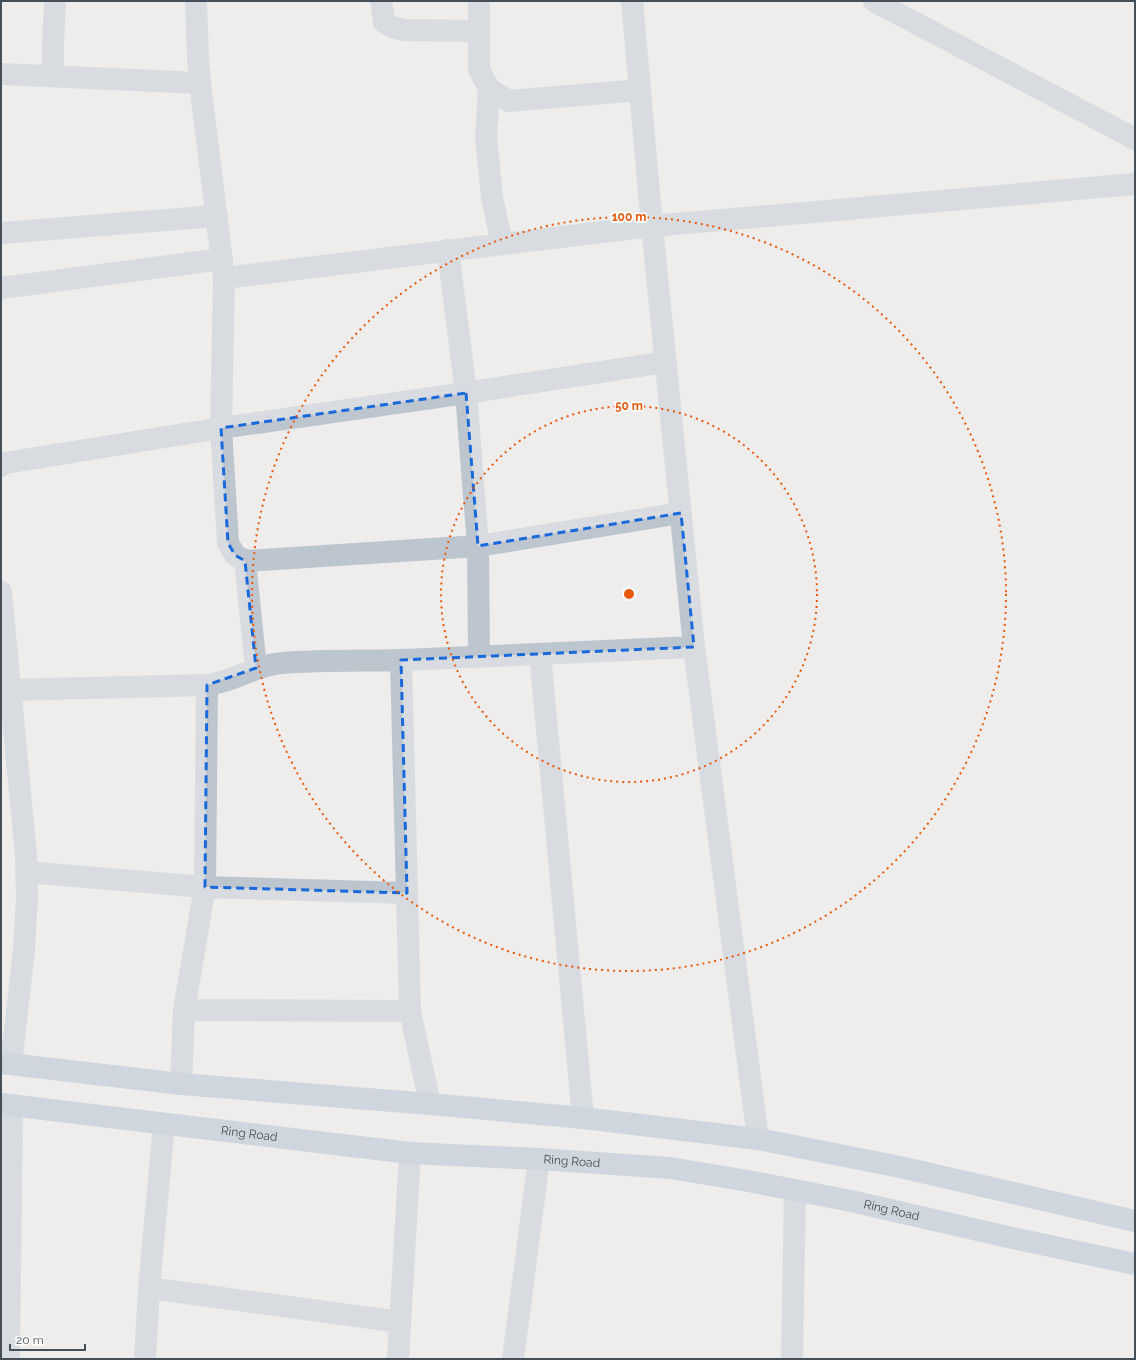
<svg xmlns="http://www.w3.org/2000/svg" width="1136" height="1360" font-family="Raleway,sans-serif">
<rect width="100%" height="100%" fill="#efecec"/>
<g fill="none" stroke-linecap="round" stroke-linejoin="round">
<!-- minor -->
<path stroke="#bdc6ce" stroke-width="22" d="M 196,1 L 198,58 L 200,83 L 224,278 L 221,428 L 228,543 L 235,555 L 245,561 L 478,546 L 681,513
M 381,1 L 384,22 L 392,27 L 404,30 L 479,31
M 479,1 L 479,69 L 489,89 L 509,101 L 640,90
M 632,1 L 652,226 L 694,647 L 758,1139
M 874,1 L 1135,139
M 1,74 L 200,83
M 53,76 L 53,43 L 55,1
M 489,89 L 486,137 L 492,197 L 502,244
M 1,233 L 217,216
M 448,250 L 466,393 L 478,546 L 479,656
M 224,278 L 652,226 L 1135,184
M 1,288 L 222,259
M 1,466 L 5,463 L 221,428 L 466,393 L 666,362
M 245,561 L 256,668
M 1,592 L 26,856 L 27,897 L 24,950 L 11,1064
M 540,654 L 583,1118
M 401,660 L 410,1011 L 430,1104
M 10,690 L 207,685 C 234,682 255,665 282,663 C 322,660 363,661 403,660 C 500,656 597,651 694,647
M 26,872 L 205,887 L 407,893
M 184,1010 L 410,1011
M 181,1084 L 184,1010 L 205,887 L 207,685
M 149,1288 L 400,1322
M 9,1359 L 12,1105
M 145,1359 L 149,1288 L 164,1124
M 398,1359 L 410,1153
M 513,1359 L 539,1159
M 792,1359 L 795,1191"/>
<!-- major -->
<g stroke="#abbbcb" stroke-width="22">
<path d="M 1,1063 L 181,1084 L 430,1104 L 583,1118 L 758,1139 L 900,1167 L 1135,1221"/>
<path id="s1" d="M 1,1104 L 410,1153 L 539,1159 L 670,1168 L 748,1181 L 851,1201 L 1017,1239 L 1135,1264"/>
</g>
</g>
<!-- marked area -->
<path d="M0 0H1136V1360H0ZM 466,393 L 478,546 L 681,513 L 694,647 L 401,660 L 407,893 L 205,887 L 207,685 L 256,668 L 245,561 L 235,555 L 228,543 L 221,428 Z" fill="#efecec" fill-opacity=".55" fill-rule="evenodd"/>
<path fill="none" stroke="#1a69da" stroke-width="3" stroke-dasharray="8 5" stroke-linejoin="round" d="M 466,393 L 478,546 L 681,513 L 694,647 L 401,660 L 407,893 L 205,887 L 207,685 L 256,668 L 245,561 L 235,555 L 228,543 L 221,428 Z"/>
<!-- distance rings -->
<g fill="none" stroke="#e8590c" stroke-width="2" stroke-dasharray="2 4">
<circle cx="629" cy="594" r="188"/>
<circle cx="629" cy="594" r="377"/>
</g>
<g text-anchor="middle" stroke-width="3.5" stroke-linejoin="round" paint-order="stroke">
<!-- street labels -->
<g font-size="12" fill="#454f59" stroke="#fff">
<text dy="4" stroke="none"><textPath href="#s1" startOffset="250">Ring Road</textPath></text>
<text dy="4" stroke="none"><textPath href="#s1" startOffset="574">Ring Road</textPath></text>
<text dy="4" stroke="none"><textPath href="#s1" startOffset="898">Ring Road</textPath></text>
</g>
</g>
<circle cx="629" cy="594" r="6" fill="#e8590c" stroke="#fff" stroke-width="2"/>
<g font-size="12" text-anchor="middle" font-weight="bold" fill="#e8590c" stroke="#fff" stroke-width="3.5" stroke-linejoin="round" paint-order="stroke">
<text x="629" y="221">100 m</text>
<text x="629" y="410">50 m</text>
</g>
<!-- border -->
<rect width="1136" height="1360" fill="none" stroke="#454f59" stroke-width="4"/>
<!-- scale -->
<path d="M10 1344v6h75v-6" fill="none" stroke="#454f59" stroke-width="2"/>
<text x="16" y="1344" font-size="12" fill="#454f59" stroke="#ffffff" stroke-width="3" paint-order="stroke">20 m</text>
</svg>
